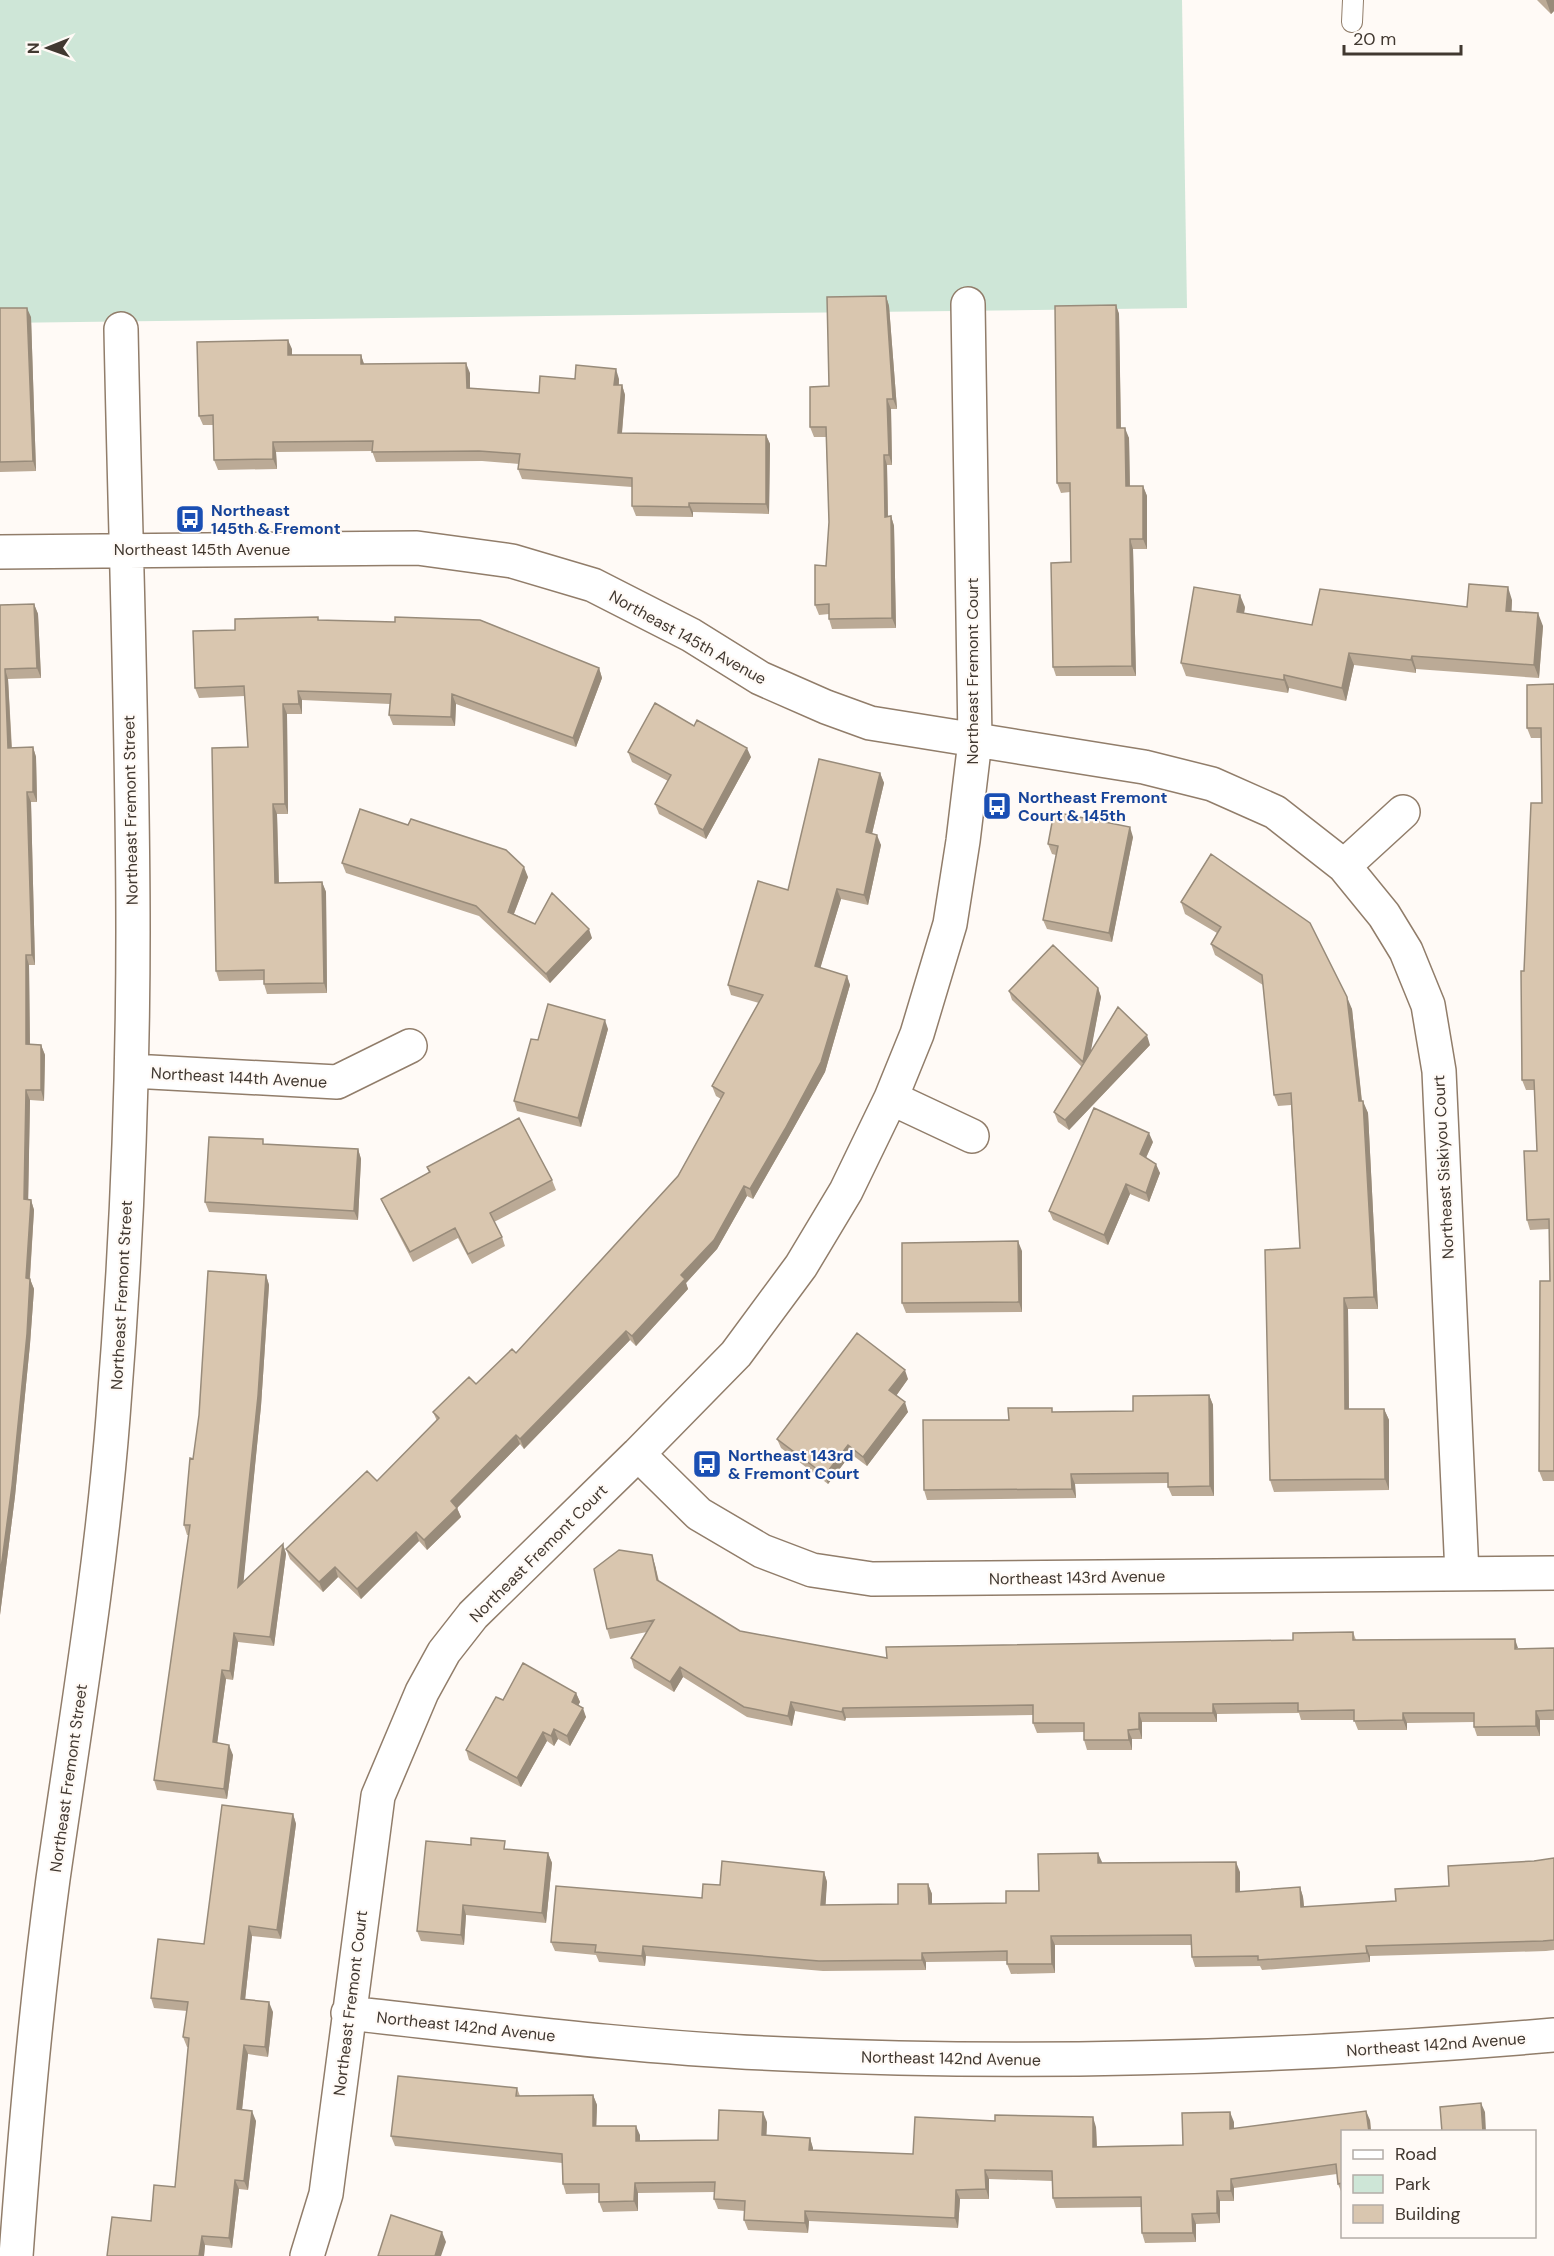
<svg xmlns="http://www.w3.org/2000/svg" width="1554" height="2256" font-family="'DM Sans',sans-serif">
<rect width="100%" height="100%" fill="#fffaf6"/>
<!-- green -->
<path fill="#cee6d7" d="M 0,0 L 1182,0 L 1187,308 L 0,323 Z"/>
<g fill="none" stroke-linecap="round" stroke-linejoin="round">
<!-- lane casing -->
<g stroke="#917d6a" stroke-width="22">
<path id="lane" d="M 1352,22 L 1353,0"/>
</g>
<!-- street casing -->
<g stroke="#917d6a" stroke-width="36">
<path id="street" d="M 0,552 L 417,548 L 512,561 L 593,585 L 691,635 L 760,678 L 826,707 L 870,723 L 1144,767 L 1212,784 L 1275,812 L 1344,866 L 1384,915 L 1406,951 L 1428,1005 L 1439,1071 L 1462,1574
M 1344,866 L 1403,812
M 132,1071 L 337,1082 L 410,1046
M 891,1098 L 972,1136
M 638,1454 L 699,1514 L 762,1551 L 812,1570 L 872,1579 L 1554,1573
M 348,2013 C 493,2029 638,2048 784,2054 C 1041,2066 1298,2057 1554,2035
M 16,2256 C 25,2130 36,2004 53,1879 C 75,1725 101,1572 113,1417 C 126,1255 133,1093 133,931 C 133,731 125,530 121,329
M 307,2256 L 326,2194 L 378,1796 L 422,1692 L 444,1652 L 473,1615 L 638,1454 L 736,1354 L 801,1266 L 846,1191 L 891,1098 L 917,1034 L 950,924 L 963,841 L 975,741 L 968,304"/>
</g>
<!-- lane -->
<use href="#lane" stroke="#fff" stroke-width="20"/>
<!-- street -->
<use href="#street" stroke="#fff" stroke-width="33"/>
</g>
<!-- wall -->
<path fill="#bbaa96" d="M 1537,0 L 1554,0 L 1554,11 L 1551,14 Z
M 886,296 L 889,306 L 897,409 L 891,409 L 892,465 L 887,465 L 888,516 L 891,516 L 894,526 L 896,628 L 832,629 L 829,619 L 829,614 L 819,615 L 815,605 L 826,566 L 829,522 L 826,437 L 814,437 L 810,427 L 829,386 Z
M 1116,305 L 1119,314 L 1121,428 L 1129,438 L 1130,486 L 1143,486 L 1147,496 L 1147,549 L 1133,549 L 1136,676 L 1056,676 L 1053,667 L 1071,562 L 1070,492 L 1061,493 L 1057,483 Z
M 0,308 L 31,317 L 36,471 L 0,472 Z
M 292,349 L 292,355 L 361,355 L 364,364 L 470,373 L 470,388 L 539,393 L 575,379 L 619,379 L 619,385 L 622,385 L 625,395 L 622,433 L 766,435 L 770,444 L 769,514 L 693,512 L 693,517 L 636,516 L 632,506 L 632,487 L 522,479 L 518,469 L 519,464 L 482,461 L 376,462 L 372,451 L 276,452 L 277,469 L 218,470 L 214,460 L 213,425 L 203,425 L 199,416 Z
M 1512,600 L 1511,612 L 1543,626 L 1539,678 L 1416,669 L 1416,673 L 1354,665 L 1346,701 L 1289,688 L 1288,693 L 1186,676 L 1181,663 L 1245,607 L 1244,613 L 1312,625 L 1467,607 Z
M 34,604 L 38,614 L 41,678 L 8,679 L 12,748 L 33,747 L 36,757 L 37,802 L 31,802 L 35,965 L 29,965 L 30,1044 L 41,1045 L 45,1055 L 44,1101 L 30,1100 L 28,1200 L 31,1200 L 34,1210 L 30,1279 L 34,1289 L 30,1344 L 15,1496 L 0,1615 L 0,605 Z
M 319,620 L 599,668 L 602,678 L 576,747 L 456,704 L 455,726 L 393,725 L 389,715 L 390,704 L 302,700 L 302,714 L 287,714 L 288,814 L 277,814 L 279,883 L 322,882 L 326,892 L 327,993 L 267,994 L 264,984 L 264,980 L 219,981 L 216,971 L 248,747 L 245,696 L 199,698 L 195,688 L 235,630 Z
M 1554,684 L 1554,1481 L 1543,1481 L 1539,1471 L 1550,1281 L 1549,1229 L 1530,1230 L 1527,1220 L 1537,1151 L 1535,1090 L 1526,1090 L 1522,1080 L 1524,971 L 1542,803 L 1541,738 L 1531,738 L 1527,728 Z
M 628,752 L 751,757 L 706,839 L 659,814 L 655,804 L 668,781 L 632,762 Z
M 880,773 L 884,783 L 872,834 L 881,845 L 868,905 L 841,899 L 820,968 L 847,976 L 850,985 L 825,1072 L 788,1138 L 753,1199 L 747,1196 L 717,1249 L 686,1283 L 688,1289 L 636,1346 L 630,1340 L 524,1449 L 520,1444 L 457,1508 L 461,1517 L 427,1550 L 419,1541 L 361,1599 L 338,1577 L 323,1592 L 290,1559 L 286,1549 L 377,1481 L 437,1421 L 433,1412 L 476,1384 L 516,1353 L 678,1176 L 721,1099 L 716,1096 L 712,1086 L 759,1003 L 731,995 L 728,985 L 788,890 Z
M 408,825 L 528,877 L 514,914 L 535,924 L 592,938 L 550,983 L 479,916 L 346,873 L 342,863 Z
M 1133,837 L 1112,942 L 1047,929 L 1043,920 L 1056,855 L 1052,854 L 1048,844 Z
M 1211,854 L 1352,1009 L 1362,1101 L 1368,1113 L 1378,1309 L 1348,1309 L 1349,1409 L 1384,1409 L 1389,1420 L 1389,1490 L 1274,1492 L 1270,1480 L 1300,1248 L 1291,1105 L 1278,1106 L 1274,1095 L 1263,985 L 1215,955 L 1211,944 L 1217,933 L 1185,914 L 1181,902 Z
M 1098,988 L 1101,997 L 1090,1053 L 1150,1045 L 1069,1130 L 1058,1122 L 1054,1112 L 1082,1067 L 1012,1000 L 1009,991 Z
M 608,1029 L 581,1127 L 517,1111 L 514,1101 L 538,1040 Z
M 1153,1142 L 1146,1158 L 1160,1173 L 1149,1202 L 1130,1194 L 1108,1245 L 1053,1220 L 1049,1211 Z
M 265,1144 L 358,1149 L 361,1159 L 358,1220 L 209,1212 L 205,1202 Z
M 427,1167 L 552,1180 L 556,1190 L 494,1222 L 502,1237 L 505,1246 L 472,1264 L 458,1238 L 413,1262 L 385,1208 L 381,1199 L 429,1173 Z
M 1022,1251 L 1022,1312 L 906,1313 L 902,1303 Z
M 266,1275 L 269,1285 L 261,1406 L 243,1583 L 283,1544 L 286,1554 L 274,1646 L 238,1642 L 233,1680 L 226,1679 L 217,1743 L 233,1755 L 227,1799 L 157,1790 L 154,1780 L 189,1535 L 187,1535 L 184,1525 L 193,1459 Z
M 908,1379 L 896,1396 L 908,1412 L 867,1466 L 851,1454 L 828,1484 L 781,1448 L 777,1439 Z
M 1209,1395 L 1213,1405 L 1214,1496 L 1172,1496 L 1168,1487 L 1168,1483 L 1075,1484 L 1076,1498 L 927,1500 L 924,1490 L 1009,1420 L 1053,1412 L 1133,1411 Z
M 655,1565 L 659,1581 L 740,1631 L 887,1658 L 1293,1640 L 1353,1632 L 1356,1640 L 1518,1649 L 1554,1648 L 1554,1720 L 1540,1720 L 1540,1736 L 1477,1736 L 1474,1727 L 1474,1722 L 1407,1723 L 1407,1730 L 1358,1730 L 1354,1720 L 1301,1720 L 1299,1713 L 1217,1714 L 1217,1722 L 1142,1722 L 1142,1739 L 1132,1739 L 1132,1750 L 1087,1750 L 1084,1740 L 1084,1732 L 1037,1733 L 1033,1723 L 1033,1715 L 846,1718 L 845,1721 L 795,1711 L 792,1726 L 747,1717 L 683,1677 L 674,1692 L 634,1668 L 631,1658 L 647,1632 L 610,1639 L 607,1629 Z
M 576,1693 L 580,1702 L 578,1705 L 586,1717 L 570,1746 L 558,1739 L 554,1746 L 547,1741 L 521,1787 L 469,1760 L 466,1750 L 503,1700 Z
M 293,1814 L 296,1824 L 281,1939 L 252,1936 L 245,2000 L 273,2012 L 268,2057 L 248,2054 L 242,2110 L 256,2121 L 248,2190 L 239,2189 L 232,2248 L 205,2245 L 204,2256 L 107,2256 L 151,2221 L 175,2187 L 188,2047 L 187,2047 L 183,2037 L 187,2011 L 154,2008 L 151,1998 L 204,1944 Z
M 508,1850 L 548,1853 L 552,1863 L 546,1923 L 466,1915 L 464,1945 L 421,1941 L 417,1931 Z
M 1554,1858 L 1554,1950 L 1546,1951 L 1370,1956 L 1370,1962 L 1262,1970 L 1260,1966 L 1195,1967 L 1192,1957 L 1191,1945 L 1055,1945 L 1055,1973 L 1011,1974 L 1007,1964 L 1007,1961 L 926,1962 L 926,1970 L 823,1971 L 646,1956 L 645,1966 L 599,1962 L 596,1955 L 555,1951 L 551,1942 L 702,1898 L 720,1885 L 824,1872 L 827,1882 L 825,1905 L 898,1904 L 928,1884 L 932,1894 L 932,1904 L 1006,1903 L 1039,1891 L 1102,1863 L 1240,1872 L 1240,1892 L 1300,1887 L 1303,1897 L 1304,1907 L 1396,1901 L 1449,1886 L 1534,1861 Z
M 517,2088 L 520,2096 L 593,2095 L 597,2105 L 596,2126 L 640,2135 L 640,2141 L 718,2140 L 767,2122 L 766,2136 L 810,2138 L 813,2150 L 913,2154 L 1096,2127 L 1097,2146 L 1183,2145 L 1234,2122 L 1234,2129 L 1370,2120 L 1371,2132 L 1342,2132 L 1342,2194 L 1338,2184 L 1337,2174 L 1234,2188 L 1234,2201 L 1220,2201 L 1220,2223 L 1196,2224 L 1196,2242 L 1145,2243 L 1142,2233 L 1142,2207 L 1056,2208 L 1053,2198 L 1052,2181 L 989,2179 L 989,2199 L 960,2199 L 958,2228 L 809,2221 L 808,2233 L 748,2230 L 744,2220 L 745,2211 L 718,2209 L 714,2199 L 715,2192 L 638,2193 L 638,2211 L 603,2212 L 599,2202 L 599,2193 L 566,2194 L 563,2184 L 562,2163 L 395,2146 L 391,2136 Z"/>
<!-- shaded-wall -->
<path fill="#988b7a" d="M 1546,0 L 1554,0 L 1554,11 L 1551,14 Z
M 886,296 L 889,306 L 897,409 L 893,399 Z
M 1116,305 L 1119,314 L 1121,438 L 1117,428 Z
M 27,308 L 31,317 L 36,471 L 33,461 Z
M 288,340 L 292,349 L 292,365 L 288,355 Z
M 361,355 L 364,364 L 361,364 Z
M 466,363 L 470,373 L 470,397 L 467,388 Z
M 616,369 L 619,379 L 618,394 L 614,385 Z
M 622,385 L 625,395 L 621,443 L 618,433 Z
M 887,399 L 891,409 L 892,465 L 889,455 Z
M 1125,428 L 1129,438 L 1130,496 L 1126,486 Z
M 766,435 L 770,444 L 769,514 L 766,504 Z
M 273,442 L 276,452 L 277,469 L 273,459 Z
M 884,455 L 887,465 L 888,526 L 885,517 Z
M 1143,486 L 1147,496 L 1147,549 L 1143,539 Z
M 689,503 L 693,512 L 693,517 L 689,507 Z
M 891,516 L 894,526 L 896,628 L 892,618 Z
M 1130,539 L 1133,549 L 1136,676 L 1132,666 Z
M 1508,587 L 1512,600 L 1511,624 L 1506,611 Z
M 1240,595 L 1245,607 L 1242,625 L 1237,612 Z
M 34,604 L 38,614 L 41,678 L 37,668 Z
M 1538,613 L 1543,626 L 1539,678 L 1534,665 Z
M 1349,653 L 1354,665 L 1346,701 L 1342,688 Z
M 1412,656 L 1416,669 L 1416,673 L 1411,660 Z
M 599,668 L 602,678 L 576,747 L 573,738 Z
M 5,669 L 8,679 L 12,758 L 8,748 Z
M 1284,675 L 1289,688 L 1288,693 L 1284,680 Z
M 298,691 L 302,700 L 302,714 L 299,704 Z
M 452,694 L 456,704 L 455,726 L 451,717 Z
M 283,704 L 287,714 L 288,814 L 285,804 Z
M 33,747 L 36,757 L 37,802 L 33,792 Z
M 747,748 L 751,757 L 706,839 L 703,830 Z
M 880,773 L 884,783 L 870,842 L 866,832 Z
M 27,792 L 31,802 L 35,965 L 32,955 Z
M 273,804 L 277,814 L 279,893 L 275,883 Z
M 1130,827 L 1133,837 L 1112,942 L 1109,933 Z
M 877,835 L 881,845 L 868,905 L 864,895 Z
M 524,867 L 528,877 L 511,921 L 508,912 Z
M 322,882 L 326,892 L 327,993 L 324,983 Z
M 837,889 L 841,899 L 818,976 L 815,966 Z
M 589,929 L 592,938 L 550,983 L 546,974 Z
M 26,955 L 29,965 L 30,1055 L 26,1044 Z
M 847,976 L 850,985 L 825,1072 L 788,1138 L 753,1199 L 750,1189 Z
M 1098,988 L 1101,997 L 1087,1072 L 1083,1062 Z
M 1347,997 L 1352,1009 L 1363,1113 L 1359,1101 Z
M 605,1020 L 608,1029 L 581,1127 L 578,1118 Z
M 1147,1035 L 1150,1045 L 1069,1130 L 1065,1120 Z
M 41,1045 L 45,1055 L 44,1101 L 41,1090 Z
M 26,1090 L 30,1100 L 28,1209 L 24,1199 Z
M 1363,1101 L 1368,1113 L 1378,1309 L 1374,1297 Z
M 1149,1133 L 1153,1142 L 1143,1164 L 1140,1154 Z
M 358,1149 L 361,1159 L 358,1220 L 354,1211 Z
M 1156,1164 L 1160,1173 L 1149,1202 L 1146,1193 Z
M 1126,1184 L 1130,1194 L 1108,1245 L 1104,1235 Z
M 744,1186 L 747,1196 L 717,1249 L 686,1283 L 688,1289 L 636,1346 L 632,1336 L 681,1275 Z
M 31,1200 L 34,1210 L 29,1289 L 26,1278 Z
M 1018,1241 L 1022,1251 L 1022,1312 L 1019,1302 Z
M 266,1275 L 269,1285 L 261,1406 L 242,1597 L 238,1587 Z
M 30,1279 L 34,1289 L 30,1344 L 15,1496 L 0,1615 L 0,1576 Z
M 1344,1298 L 1348,1309 L 1349,1421 L 1345,1409 Z
M 626,1331 L 630,1340 L 524,1449 L 520,1439 Z
M 905,1370 L 908,1379 L 893,1400 L 889,1390 Z
M 1209,1395 L 1213,1405 L 1214,1496 L 1210,1486 Z
M 905,1402 L 908,1412 L 867,1466 L 863,1457 Z
M 1384,1409 L 1389,1420 L 1389,1490 L 1385,1479 Z
M 516,1435 L 520,1444 L 457,1508 L 461,1517 L 427,1550 L 424,1540 L 451,1501 Z
M 848,1445 L 851,1454 L 828,1484 L 825,1475 Z
M 1071,1474 L 1075,1484 L 1076,1498 L 1072,1489 Z
M 416,1532 L 419,1541 L 361,1599 L 357,1589 Z
M 283,1544 L 286,1554 L 274,1646 L 270,1637 Z
M 652,1555 L 655,1565 L 660,1589 L 657,1580 Z
M 335,1567 L 338,1577 L 323,1592 L 319,1582 Z
M 234,1633 L 238,1642 L 233,1680 L 230,1671 Z
M 1515,1639 L 1518,1648 L 1515,1649 Z
M 680,1667 L 683,1677 L 674,1692 L 670,1682 Z
M 222,1670 L 226,1679 L 216,1752 L 213,1742 Z
M 576,1693 L 580,1702 L 575,1712 L 572,1702 Z
M 791,1702 L 795,1711 L 792,1726 L 788,1716 Z
M 1213,1704 L 1217,1714 L 1217,1722 L 1213,1713 Z
M 583,1708 L 586,1717 L 570,1746 L 567,1736 Z
M 843,1708 L 846,1718 L 845,1721 L 842,1712 Z
M 1536,1711 L 1540,1720 L 1540,1736 L 1536,1726 Z
M 1139,1713 L 1142,1722 L 1142,1739 L 1139,1729 Z
M 1403,1713 L 1407,1723 L 1407,1730 L 1403,1720 Z
M 554,1729 L 558,1739 L 554,1746 L 551,1736 Z
M 1128,1730 L 1132,1739 L 1132,1750 L 1129,1740 Z
M 543,1732 L 547,1741 L 521,1787 L 517,1778 Z
M 229,1745 L 233,1755 L 227,1799 L 224,1789 Z
M 293,1814 L 296,1824 L 281,1939 L 277,1930 Z
M 548,1853 L 552,1863 L 546,1923 L 542,1913 Z
M 1098,1853 L 1102,1862 L 1102,1873 L 1098,1863 Z
M 1236,1862 L 1240,1872 L 1240,1902 L 1236,1892 Z
M 824,1872 L 827,1882 L 825,1915 L 821,1905 Z
M 928,1884 L 932,1894 L 932,1914 L 929,1904 Z
M 1300,1887 L 1303,1897 L 1305,1917 L 1301,1907 Z
M 463,1905 L 466,1915 L 464,1945 L 461,1935 Z
M 249,1926 L 252,1936 L 244,2009 L 241,1999 Z
M 1051,1936 L 1055,1945 L 1055,1973 L 1052,1964 Z
M 643,1946 L 646,1956 L 645,1966 L 642,1956 Z
M 1366,1946 L 1370,1956 L 1370,1962 L 1367,1953 Z
M 922,1953 L 926,1962 L 926,1970 L 922,1960 Z
M 269,2002 L 273,2012 L 268,2057 L 265,2047 Z
M 244,2045 L 248,2054 L 241,2119 L 237,2109 Z
M 593,2095 L 597,2105 L 596,2136 L 593,2126 Z
M 1481,2103 L 1485,2112 L 1486,2132 L 1483,2132 Z
M 252,2111 L 256,2121 L 248,2190 L 244,2181 Z
M 1366,2111 L 1370,2120 L 1371,2132 L 1369,2132 Z
M 763,2112 L 767,2122 L 766,2145 L 762,2135 Z
M 1230,2112 L 1234,2122 L 1234,2139 L 1230,2129 Z
M 1093,2117 L 1096,2127 L 1097,2156 L 1093,2147 Z
M 636,2126 L 640,2135 L 640,2151 L 636,2141 Z
M 810,2138 L 813,2148 L 813,2159 L 809,2150 Z
M 985,2170 L 989,2179 L 989,2199 L 986,2189 Z
M 1231,2179 L 1234,2188 L 1234,2201 L 1231,2191 Z
M 235,2180 L 239,2189 L 232,2248 L 229,2238 Z
M 635,2183 L 638,2193 L 638,2211 L 634,2201 Z
M 956,2190 L 960,2199 L 958,2228 L 955,2218 Z
M 1217,2191 L 1220,2201 L 1220,2223 L 1217,2213 Z
M 805,2211 L 809,2221 L 808,2233 L 805,2223 Z
M 1192,2214 L 1196,2224 L 1196,2242 L 1193,2233 Z
M 442,2232 L 446,2242 L 441,2256 L 435,2256 Z
M 202,2236 L 205,2245 L 204,2256 L 199,2256 Z"/>
<!-- building -->
<path fill="#d9c6af" stroke="#988b7a" stroke-width="1.5" d="M 886,296 L 893,399 L 887,399 L 889,455 L 884,455 L 885,517 L 891,516 L 892,618 L 829,619 L 829,604 L 815,605 L 815,565 L 826,566 L 829,522 L 826,427 L 810,427 L 810,387 L 829,386 L 827,297 Z
M 1116,305 L 1117,428 L 1125,428 L 1126,486 L 1143,486 L 1143,539 L 1130,539 L 1132,666 L 1053,667 L 1051,563 L 1071,562 L 1070,483 L 1057,483 L 1055,306 Z
M 0,308 L 27,308 L 33,461 L 0,462 Z
M 288,340 L 288,355 L 361,355 L 361,364 L 466,363 L 467,388 L 539,393 L 540,376 L 575,379 L 576,365 L 616,369 L 614,385 L 622,385 L 618,433 L 766,435 L 766,504 L 689,503 L 689,507 L 632,506 L 632,478 L 518,469 L 520,454 L 479,451 L 372,452 L 373,441 L 273,442 L 273,459 L 214,460 L 213,415 L 199,416 L 197,342 Z
M 1469,584 L 1508,587 L 1506,611 L 1538,613 L 1534,665 L 1412,656 L 1411,660 L 1349,653 L 1342,688 L 1284,675 L 1284,680 L 1181,663 L 1194,587 L 1240,595 L 1237,612 L 1312,625 L 1320,589 L 1467,607 Z
M 34,604 L 37,668 L 5,669 L 8,748 L 33,747 L 33,792 L 27,792 L 32,955 L 26,955 L 26,1044 L 41,1045 L 41,1090 L 26,1090 L 24,1199 L 31,1200 L 26,1278 L 30,1279 L 27,1334 L 12,1486 L 0,1576 L 0,605 Z
M 318,617 L 318,620 L 395,622 L 395,617 L 480,620 L 599,668 L 573,738 L 452,694 L 451,717 L 389,715 L 391,694 L 298,691 L 299,704 L 283,704 L 285,804 L 273,804 L 275,883 L 322,882 L 324,983 L 264,984 L 264,970 L 216,971 L 212,748 L 248,747 L 244,686 L 195,688 L 193,631 L 235,630 L 235,619 Z
M 1554,684 L 1554,1471 L 1539,1471 L 1540,1281 L 1550,1281 L 1549,1219 L 1527,1220 L 1524,1151 L 1537,1151 L 1534,1080 L 1522,1080 L 1521,971 L 1524,971 L 1531,803 L 1542,803 L 1541,728 L 1527,728 L 1527,685 Z
M 655,703 L 694,726 L 697,720 L 747,748 L 703,830 L 655,804 L 671,775 L 628,752 Z
M 819,759 L 880,773 L 866,832 L 877,835 L 864,895 L 837,889 L 815,966 L 847,976 L 821,1062 L 785,1129 L 750,1189 L 744,1186 L 714,1240 L 681,1275 L 685,1279 L 632,1336 L 626,1331 L 520,1439 L 516,1435 L 451,1501 L 457,1508 L 424,1540 L 416,1532 L 357,1589 L 335,1567 L 319,1582 L 286,1549 L 367,1471 L 377,1481 L 439,1418 L 433,1412 L 469,1377 L 476,1384 L 512,1349 L 516,1353 L 678,1176 L 724,1093 L 712,1086 L 763,995 L 728,985 L 758,881 L 788,890 Z
M 360,809 L 408,825 L 411,819 L 506,850 L 524,867 L 508,912 L 535,924 L 552,893 L 589,929 L 546,974 L 476,906 L 342,863 Z
M 1054,812 L 1130,827 L 1109,933 L 1043,920 L 1058,846 L 1048,844 Z
M 1211,854 L 1310,923 L 1347,997 L 1359,1101 L 1363,1101 L 1374,1297 L 1344,1298 L 1345,1409 L 1384,1409 L 1385,1479 L 1270,1480 L 1265,1250 L 1300,1248 L 1291,1093 L 1274,1095 L 1262,975 L 1211,944 L 1221,927 L 1181,902 Z
M 1053,945 L 1098,988 L 1083,1062 L 1009,991 Z
M 548,1004 L 605,1020 L 578,1118 L 514,1101 L 531,1039 L 538,1040 Z
M 1118,1007 L 1147,1035 L 1065,1120 L 1054,1112 Z
M 1094,1108 L 1149,1133 L 1140,1154 L 1156,1164 L 1146,1193 L 1126,1184 L 1104,1235 L 1049,1211 Z
M 519,1118 L 552,1180 L 490,1213 L 502,1237 L 468,1254 L 455,1228 L 410,1252 L 381,1199 L 430,1172 L 427,1167 Z
M 209,1137 L 263,1139 L 263,1144 L 358,1149 L 354,1211 L 205,1202 Z
M 1018,1241 L 1019,1302 L 902,1303 L 902,1243 Z
M 208,1271 L 266,1275 L 258,1396 L 238,1587 L 283,1544 L 270,1637 L 234,1633 L 230,1671 L 222,1670 L 213,1742 L 229,1745 L 224,1789 L 154,1780 L 190,1525 L 184,1525 L 190,1458 L 193,1459 L 199,1415 Z
M 857,1333 L 905,1370 L 889,1390 L 905,1402 L 863,1457 L 848,1445 L 825,1475 L 777,1439 Z
M 1209,1395 L 1210,1486 L 1168,1487 L 1168,1473 L 1071,1474 L 1072,1489 L 924,1490 L 923,1420 L 1009,1420 L 1008,1408 L 1052,1408 L 1052,1412 L 1133,1411 L 1133,1396 Z
M 619,1550 L 652,1555 L 657,1580 L 740,1631 L 887,1658 L 886,1647 L 1293,1640 L 1293,1633 L 1353,1632 L 1353,1640 L 1515,1639 L 1515,1649 L 1554,1648 L 1554,1710 L 1536,1711 L 1536,1726 L 1474,1727 L 1474,1713 L 1403,1713 L 1403,1720 L 1354,1721 L 1354,1710 L 1298,1711 L 1298,1703 L 1213,1704 L 1213,1713 L 1139,1713 L 1139,1729 L 1128,1730 L 1129,1740 L 1084,1740 L 1084,1723 L 1033,1723 L 1033,1705 L 843,1708 L 842,1712 L 791,1702 L 788,1716 L 744,1707 L 680,1667 L 670,1682 L 631,1658 L 654,1620 L 607,1629 L 594,1569 Z
M 523,1663 L 576,1693 L 572,1702 L 583,1708 L 567,1736 L 554,1729 L 551,1736 L 543,1732 L 517,1778 L 466,1750 L 496,1697 L 503,1700 Z
M 222,1805 L 293,1814 L 277,1930 L 249,1926 L 241,1999 L 269,2002 L 265,2047 L 244,2045 L 237,2109 L 252,2111 L 244,2181 L 235,2180 L 229,2238 L 202,2236 L 199,2256 L 107,2256 L 112,2217 L 151,2221 L 154,2185 L 175,2187 L 189,2038 L 183,2037 L 188,2002 L 151,1998 L 158,1939 L 204,1944 Z
M 471,1838 L 505,1841 L 504,1849 L 548,1853 L 542,1913 L 463,1905 L 461,1935 L 417,1931 L 426,1841 L 471,1845 Z
M 1098,1853 L 1098,1863 L 1236,1862 L 1236,1892 L 1300,1887 L 1301,1907 L 1396,1901 L 1395,1889 L 1449,1886 L 1448,1866 L 1534,1861 L 1554,1858 L 1554,1940 L 1543,1941 L 1366,1946 L 1367,1953 L 1258,1960 L 1258,1956 L 1192,1957 L 1191,1935 L 1051,1936 L 1052,1964 L 1007,1964 L 1007,1951 L 922,1953 L 922,1960 L 819,1961 L 643,1946 L 642,1956 L 595,1952 L 596,1945 L 551,1942 L 556,1886 L 702,1898 L 703,1884 L 720,1885 L 722,1861 L 824,1872 L 821,1905 L 898,1904 L 898,1884 L 928,1884 L 929,1904 L 1006,1903 L 1006,1891 L 1039,1891 L 1038,1854 Z
M 398,2076 L 517,2088 L 516,2096 L 593,2095 L 593,2126 L 636,2126 L 636,2141 L 718,2140 L 719,2110 L 763,2112 L 762,2135 L 810,2138 L 809,2150 L 913,2154 L 915,2117 L 995,2121 L 995,2115 L 1093,2117 L 1093,2147 L 1183,2145 L 1182,2113 L 1230,2112 L 1230,2129 L 1366,2111 L 1369,2132 L 1342,2132 L 1342,2183 L 1338,2184 L 1336,2164 L 1231,2179 L 1231,2191 L 1217,2191 L 1217,2213 L 1192,2214 L 1193,2233 L 1142,2233 L 1141,2197 L 1053,2198 L 1052,2171 L 985,2170 L 986,2189 L 956,2190 L 955,2218 L 805,2211 L 805,2223 L 744,2220 L 745,2201 L 714,2199 L 715,2182 L 635,2183 L 634,2201 L 599,2202 L 599,2184 L 563,2184 L 562,2154 L 391,2136 Z
M 1481,2103 L 1483,2132 L 1442,2132 L 1440,2107 Z
M 391,2215 L 442,2232 L 435,2256 L 378,2256 Z"/>
<!-- icons -->
<defs>
<g id="bus-square" transform="scale(1.5)"><rect x="-9" y="-9" width="18" height="18" rx="4" fill="#1a4fb4" stroke="#fffaf6"/><path d="M-5-6H5V4H4V6H2V4H-2V6H-4V4H-5ZM-3.5-4V0h7V-4ZM-3.5 1.2v1.5H-2V1.2ZM2 1.2v1.5H3.5V1.2Z" fill="#fff"/></g>
</defs>
<g fill-rule="evenodd">
<use href="#bus-square" x="190" y="519"/>
<use href="#bus-square" x="997" y="806"/>
<use href="#bus-square" x="707" y="1464"/>
</g>
<g text-anchor="middle" stroke-width="4.5" stroke-linejoin="round" paint-order="stroke">
<!-- transit labels -->
<g font-size="16" font-weight="bold" fill="#164399" stroke="#fffaf6" text-anchor="start">
<text x="211" y="516">Northeast<tspan x="211" dy="18">145th &amp; Fremont</tspan></text>
<text x="1018" y="803">Northeast Fremont<tspan x="1018" dy="18">Court &amp; 145th</tspan></text>
<text x="728" y="1461">Northeast 143rd<tspan x="728" dy="18">&amp; Fremont Court</tspan></text>
</g>
<!-- street labels -->
<g font-size="16" fill="#413830" stroke="#fffaf6">
<text x="202" y="555">Northeast 145th Avenue</text>
<text transform="translate(688 637) rotate(29)" y="6">Northeast 145th Avenue</text>
<text transform="translate(972 671) rotate(-90)" y="6">Northeast Fremont Court</text>
<text transform="translate(130 810) rotate(-91)" y="6">Northeast Fremont Street</text>
<text transform="translate(239 1077) rotate(3)" y="6">Northeast 144th Avenue</text>
<text transform="translate(1443 1167) rotate(-93)" y="6">Northeast Siskiyou Court</text>
<text transform="translate(121 1295) rotate(-87)" y="6">Northeast Fremont Street</text>
<text transform="translate(538 1553) rotate(-45)" y="6">Northeast Fremont Court</text>
<text transform="translate(1077 1577) rotate(-1)" y="6">Northeast 143rd Avenue</text>
<text transform="translate(68 1778) rotate(-82)" y="6">Northeast Fremont Street</text>
<text transform="translate(350 2003) rotate(-83)" y="6">Northeast Fremont Court</text>
<text transform="translate(466 2026) rotate(6)" y="6">Northeast 142nd Avenue</text>
<text transform="translate(1436 2044) rotate(-4)" y="6">Northeast 142nd Avenue</text>
<text transform="translate(951 2058) rotate(1)" y="6">Northeast 142nd Avenue</text>
</g>
</g>
<!-- legend -->
<rect x="1341" y="2130" width="195" height="108" fill="#fffaf6" stroke="#b3aca7" stroke-width="1.5"/>
<rect x="1353" y="2150" width="30" height="9" fill="#ffffff" stroke="#b3aca7" stroke-width="1.5"/>
<text x="1395" y="2160" font-size="18" fill="#413830">Road</text>
<rect x="1353" y="2175" width="30" height="18" fill="#cee6d7" stroke="#b3aca7" stroke-width="1.5"/>
<text x="1395" y="2190" font-size="18" fill="#413830">Park</text>
<rect x="1353" y="2205" width="30" height="18" fill="#d9c6af" stroke="#b3aca7" stroke-width="1.5"/>
<text x="1395" y="2220" font-size="18" fill="#413830">Building</text>
<!-- north arrow -->
<g transform="translate(48 48) rotate(269)" stroke="#fffaf6" stroke-width="4.5" paint-order="stroke">
<path d="M0-4.5L10 22L0 15L-10 22Z" fill="#413830"/>
<text y="-9" font-size="16" font-weight="bold" text-anchor="middle" fill="#413830">N</text>
</g>
<!-- scale -->
<path d="M1344 45v9h117v-9" fill="none" stroke="#413830" stroke-width="3"/>
<text x="1353" y="45" font-size="18" fill="#413830" stroke="#fffaf6" stroke-width="4.5" paint-order="stroke">20 m</text>
</svg>
